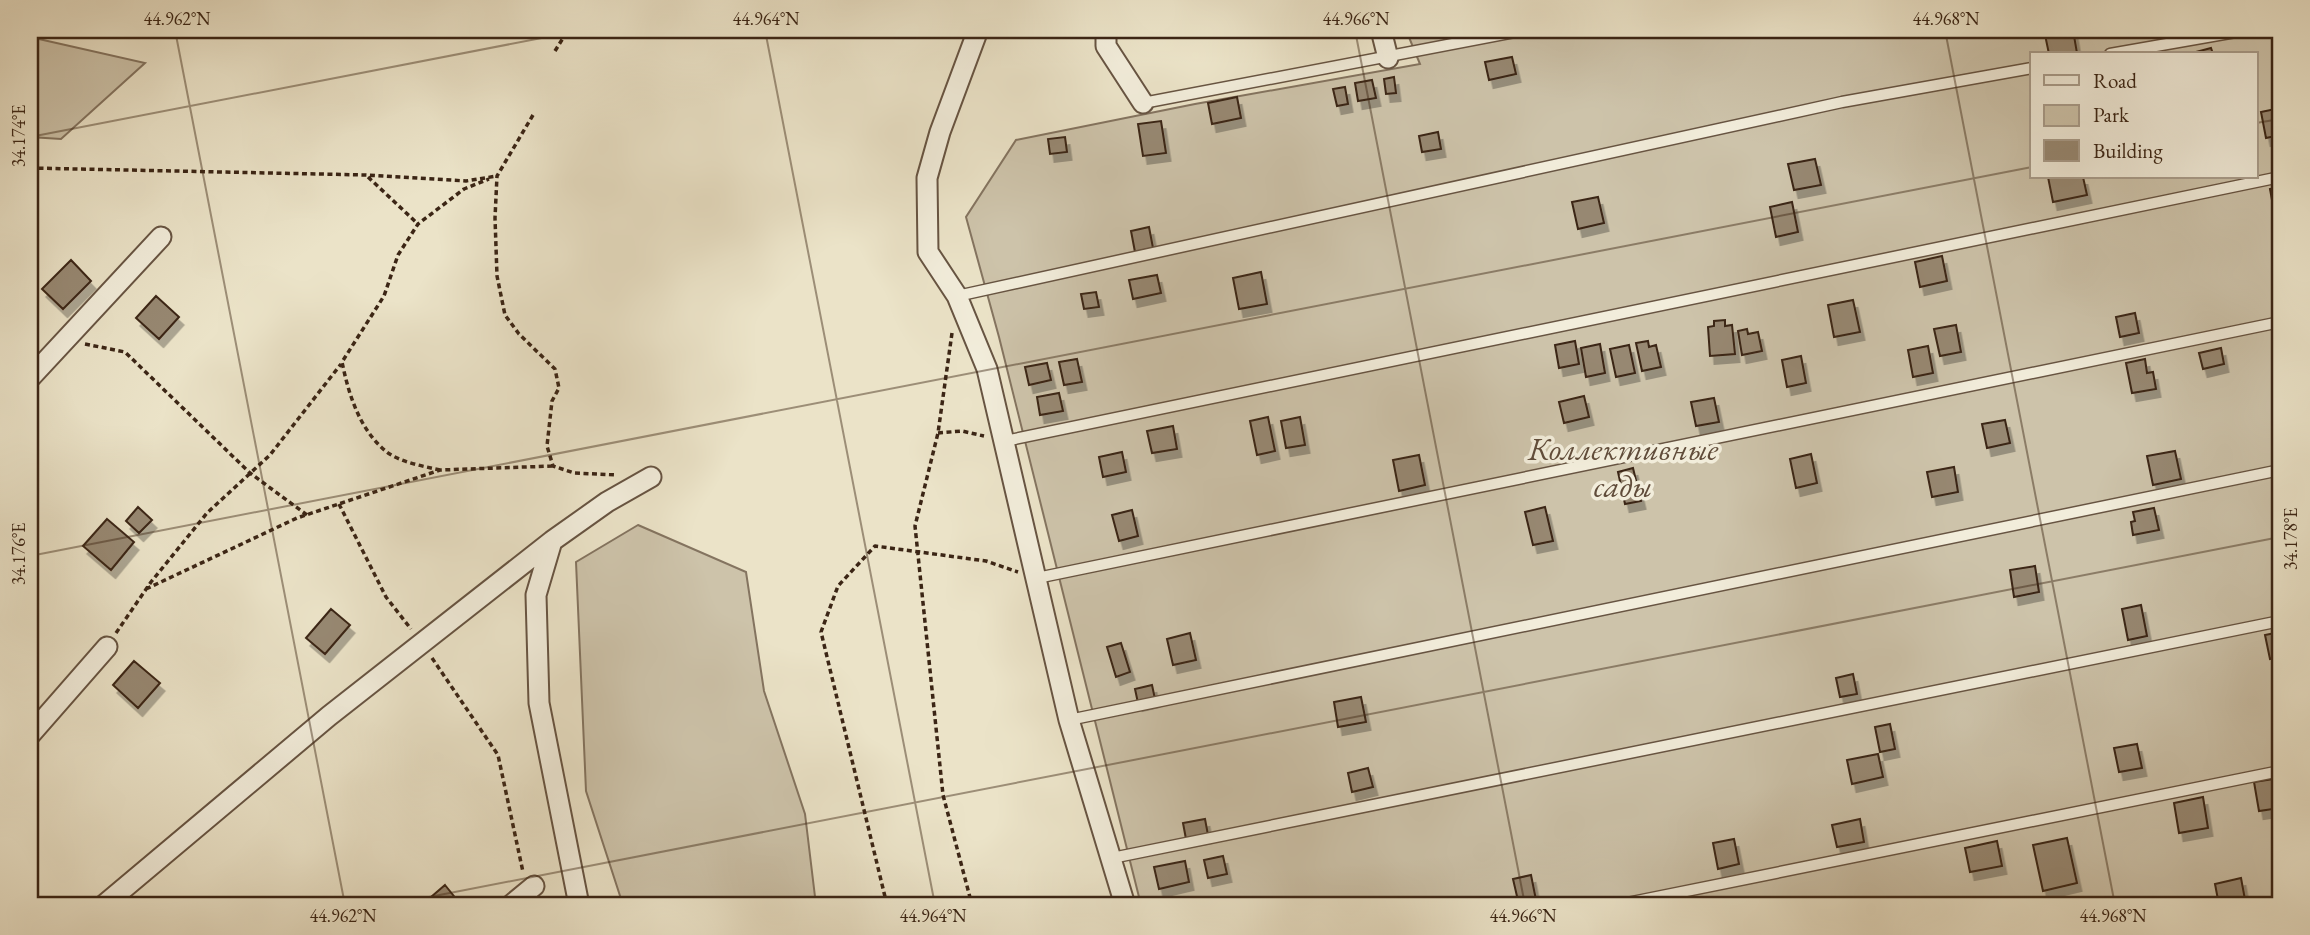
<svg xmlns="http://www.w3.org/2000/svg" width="2310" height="935" font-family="'EB Garamond',serif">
<defs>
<filter id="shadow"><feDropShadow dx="4.5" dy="8" stdDeviation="0" flood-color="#0004"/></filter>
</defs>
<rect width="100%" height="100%" fill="#ebe3c8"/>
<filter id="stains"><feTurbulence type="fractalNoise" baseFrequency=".00286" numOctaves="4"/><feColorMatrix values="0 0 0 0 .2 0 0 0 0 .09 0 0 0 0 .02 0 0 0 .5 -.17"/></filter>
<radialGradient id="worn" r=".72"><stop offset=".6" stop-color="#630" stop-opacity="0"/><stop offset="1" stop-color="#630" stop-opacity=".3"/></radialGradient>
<!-- green -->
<path fill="#cdc3aa" stroke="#847460" stroke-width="2" fill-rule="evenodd" d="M 1406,30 L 2280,30 L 2280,905 L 1141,905 L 999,337 L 966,217 L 1016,140 L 1195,104 L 1420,64 ZM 2032,54 L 2256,54 L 2256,177 L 2032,177 Z
M 30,37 L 145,63 L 61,139 L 30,137 Z
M 638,525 L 746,572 L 764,691 L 805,814 L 816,905 L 623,905 L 586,791 L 576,562 Z"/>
<!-- building -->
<path fill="#978872" stroke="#3b2515" stroke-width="2" filter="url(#shadow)" d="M 2044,30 L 2073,30 L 2077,53 L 2049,54 Z
M 2211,48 L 2213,54 L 2192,54 L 2192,53 Z
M 1512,57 L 1516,74 L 1489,80 L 1485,62 Z
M 1394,77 L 1396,93 L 1386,94 L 1384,79 Z
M 1372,80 L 1376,98 L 1358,101 L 1355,83 Z
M 1345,87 L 1348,104 L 1337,106 L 1333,89 Z
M 1237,97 L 1241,118 L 1212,124 L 1208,103 Z
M 2280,108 L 2280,135 L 2266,138 L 2261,112 Z
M 1161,121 L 1166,153 L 1143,156 L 1138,124 Z
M 1438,132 L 1441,149 L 1422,152 L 1419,136 Z
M 1065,137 L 1067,152 L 1050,154 L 1048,139 Z
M 1815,159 L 1821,185 L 1794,190 L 1788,164 Z
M 2048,177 L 2083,177 L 2087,195 L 2053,202 Z
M 2280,187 L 2280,221 L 2276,222 L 2270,189 Z
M 1598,197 L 1604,223 L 1578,229 L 1572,202 Z
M 1792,202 L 1798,232 L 1776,237 L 1770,207 Z
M 1149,227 L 1153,248 L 1135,252 L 1131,231 Z
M 1942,256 L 1947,281 L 1920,287 L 1915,262 Z
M 71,260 L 91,281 L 63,309 L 42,289 Z
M 1261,272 L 1267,304 L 1239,309 L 1233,278 Z
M 1157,275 L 1161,293 L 1133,299 L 1129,280 Z
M 1096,292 L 1099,307 L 1084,309 L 1081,294 Z
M 156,296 L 179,317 L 159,339 L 136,318 Z
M 1853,300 L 1860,332 L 1834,337 L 1828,305 Z
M 2135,313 L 2139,333 L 2120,337 L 2116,317 Z
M 1725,320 L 1725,326 L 1732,325 L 1735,354 L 1710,356 L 1708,327 L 1714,326 L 1714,321 Z
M 1956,325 L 1961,352 L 1940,356 L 1934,329 Z
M 1747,329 L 1748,334 L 1758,332 L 1762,351 L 1742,355 L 1738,331 Z
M 1575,341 L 1579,364 L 1559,368 L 1555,345 Z
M 1648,341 L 1649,347 L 1656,345 L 1661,367 L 1642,371 L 1636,343 Z
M 1600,344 L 1605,373 L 1586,377 L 1581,348 Z
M 1629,345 L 1635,373 L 1616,377 L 1610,349 Z
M 1928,346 L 1933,373 L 1913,377 L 1908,350 Z
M 2221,348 L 2224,364 L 2203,369 L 2199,353 Z
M 1801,356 L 1806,383 L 1787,387 L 1782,360 Z
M 1077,359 L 1082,382 L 1064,385 L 1059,362 Z
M 2145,359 L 2147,373 L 2153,372 L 2156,389 L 2132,393 L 2126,363 Z
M 1047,363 L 1051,380 L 1029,385 L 1025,367 Z
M 1059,393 L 1063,411 L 1040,415 L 1037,397 Z
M 1584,396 L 1589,417 L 1564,423 L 1559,402 Z
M 1714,398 L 1719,422 L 1696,426 L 1691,402 Z
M 1268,417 L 1275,451 L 1257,455 L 1250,421 Z
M 1300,417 L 1305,445 L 1286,448 L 1281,421 Z
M 2005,420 L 2010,443 L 1987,448 L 1982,424 Z
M 1173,426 L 1177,449 L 1152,453 L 1147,431 Z
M 2175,451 L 2181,479 L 2153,485 L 2147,456 Z
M 1122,452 L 1126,472 L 1103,477 L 1099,457 Z
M 1811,454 L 1817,483 L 1796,488 L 1790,459 Z
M 1419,455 L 1425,485 L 1399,491 L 1393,460 Z
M 1954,467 L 1958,492 L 1932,497 L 1927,472 Z
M 1633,468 L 1641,501 L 1625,504 L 1618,472 Z
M 138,507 L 152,520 L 139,533 L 126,521 Z
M 1545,507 L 1553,541 L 1533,545 L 1525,512 Z
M 2154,508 L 2159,530 L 2133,535 L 2131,522 L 2135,521 L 2133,512 Z
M 1132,510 L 1138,536 L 1119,541 L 1112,515 Z
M 107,519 L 134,542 L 111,570 L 83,546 Z
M 2035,566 L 2039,592 L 2014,597 L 2010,570 Z
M 2141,605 L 2147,636 L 2128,640 L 2122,609 Z
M 331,609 L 350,625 L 325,654 L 306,638 Z
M 2280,632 L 2280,657 L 2270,659 L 2265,635 Z
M 1190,633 L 1196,660 L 1173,665 L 1167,639 Z
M 1121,643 L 1130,672 L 1116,677 L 1107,647 Z
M 134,661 L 160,683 L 138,708 L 113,685 Z
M 1853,674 L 1857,694 L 1840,697 L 1836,678 Z
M 1152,685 L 1155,699 L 1138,703 L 1135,689 Z
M 1361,697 L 1366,722 L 1338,727 L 1334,702 Z
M 1890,724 L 1895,749 L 1880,752 L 1875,727 Z
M 2137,744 L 2142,768 L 2119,772 L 2114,748 Z
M 1878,754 L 1883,777 L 1852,784 L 1847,760 Z
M 1368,768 L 1373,787 L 1352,792 L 1348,773 Z
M 2280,778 L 2280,808 L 2259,811 L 2254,782 Z
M 2203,797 L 2208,828 L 2179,833 L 2174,803 Z
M 1205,819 L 1208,835 L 1186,839 L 1183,823 Z
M 1860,819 L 1864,842 L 1837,847 L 1832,825 Z
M 2067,838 L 2077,883 L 2043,891 L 2033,845 Z
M 1734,839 L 1739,864 L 1718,869 L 1713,843 Z
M 1997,841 L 2002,866 L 1970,872 L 1965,848 Z
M 1223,856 L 1227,874 L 1208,878 L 1204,860 Z
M 1185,861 L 1189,882 L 1159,889 L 1154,867 Z
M 1531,875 L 1537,905 L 1519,905 L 1513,879 Z
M 2241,878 L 2246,905 L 2219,905 L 2215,884 Z
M 445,885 L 461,905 L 426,905 L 424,903 Z"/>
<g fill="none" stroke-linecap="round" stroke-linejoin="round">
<!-- service casing -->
<g stroke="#675442" stroke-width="13">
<path id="service" d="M 2110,54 L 2247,30
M 1143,103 L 1526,30
M 957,296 L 1842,102 L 2032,68
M 1005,441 L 2280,177
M 1037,578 L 2280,322
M 1069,720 L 2280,470
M 1112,858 L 2280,621
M 1617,905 L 2280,771"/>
</g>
<!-- minor casing -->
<g stroke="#675442" stroke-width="23">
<path id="minor" d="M 978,30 L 940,132 L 927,178 L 928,252 L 957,296 L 987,369 L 1069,720 L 1125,905
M 1106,30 L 1106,46 L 1143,103
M 1381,30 L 1388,58
M 30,378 L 161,237
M 552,541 L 536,595 L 539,703 L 579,905
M 30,735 L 107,647
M 104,905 L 329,716 L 552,541 L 607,502 L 651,477
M 511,905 L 534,886"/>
</g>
<!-- path -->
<path stroke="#3b2515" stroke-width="3.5" stroke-dasharray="5 3.5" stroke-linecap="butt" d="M 555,51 L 568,30
M 533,115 L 497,176 L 495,218 L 497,276 L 505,315 L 519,334 L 555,369 L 559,388 L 552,401 L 547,446 L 553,466 L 574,473 L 617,475
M 30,168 L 366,175 L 466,181 L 497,176
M 368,177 L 418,224
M 952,333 L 938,433 L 915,526 L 943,795 L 972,905
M 85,344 L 125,352 L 250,473 L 307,515
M 938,433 L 962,431 L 984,436
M 440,470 C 423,466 403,463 388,453 C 360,431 349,396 342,362 L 384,296 L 398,255 L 418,224 L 464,189 L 489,179
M 339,504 L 386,597 L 411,629
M 146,589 L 297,518 L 440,470 L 553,466
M 116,633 L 151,582 L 207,513 L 270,455 L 341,364
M 432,658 L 498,755 L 523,872
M 887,905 L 821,632 L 838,586 L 875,546 L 986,561 L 1018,572"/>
<!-- service -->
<use href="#service" stroke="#f2eddb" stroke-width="10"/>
<!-- minor -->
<use href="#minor" stroke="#f2eddb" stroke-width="19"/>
</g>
<!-- ticks -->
<path fill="none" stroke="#3b2515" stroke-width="2" stroke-opacity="0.45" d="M 175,30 L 345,905M 765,30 L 935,905M 1355,30 L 1525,905M 1945,30 L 2115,905M 2256,123 L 2280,119M 30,137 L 583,30M 30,556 L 2032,167M 388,905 L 2280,537"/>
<g text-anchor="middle" stroke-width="7" stroke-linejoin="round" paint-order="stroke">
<!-- park labels -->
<g font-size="32" font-style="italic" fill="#604c3a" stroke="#f2eddb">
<text x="1623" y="460">Коллективные<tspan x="1623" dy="37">сады</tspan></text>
</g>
</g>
<!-- margin -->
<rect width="2310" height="935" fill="none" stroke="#ebe3c8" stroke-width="77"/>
<!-- legend -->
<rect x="2030" y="52" width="228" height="126" fill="#f2eddb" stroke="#a99d8c" stroke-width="2"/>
<rect x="2044" y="75" width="35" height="10" fill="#f2eddb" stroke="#a99d8c" stroke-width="2"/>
<text x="2093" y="88" font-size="21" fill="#3b2515">Road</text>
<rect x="2044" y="105" width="35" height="21" fill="#cdc3aa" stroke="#a99d8c" stroke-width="2"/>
<text x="2093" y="122" font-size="21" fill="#3b2515">Park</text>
<rect x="2044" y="140" width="35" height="21" fill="#978872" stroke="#a99d8c" stroke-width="2"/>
<text x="2093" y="158" font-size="21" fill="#3b2515">Building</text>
<rect x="38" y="38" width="2234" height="859" fill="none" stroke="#3b2515" stroke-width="2.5"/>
<g font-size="18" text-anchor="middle" fill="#3b2515">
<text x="177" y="25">44.962°N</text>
<text x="766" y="25">44.964°N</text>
<text x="1356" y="25">44.966°N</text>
<text x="1946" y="25">44.968°N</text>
<text transform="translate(19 136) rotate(-90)" y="6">34.174°E</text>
<text transform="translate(2291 539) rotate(-90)" y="6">34.178°E</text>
<text transform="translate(19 554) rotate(-90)" y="6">34.176°E</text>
<text x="343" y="922">44.962°N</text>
<text x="933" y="922">44.964°N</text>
<text x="1523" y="922">44.966°N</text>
<text x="2113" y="922">44.968°N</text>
</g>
<rect width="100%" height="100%" filter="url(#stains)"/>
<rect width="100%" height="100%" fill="url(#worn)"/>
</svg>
